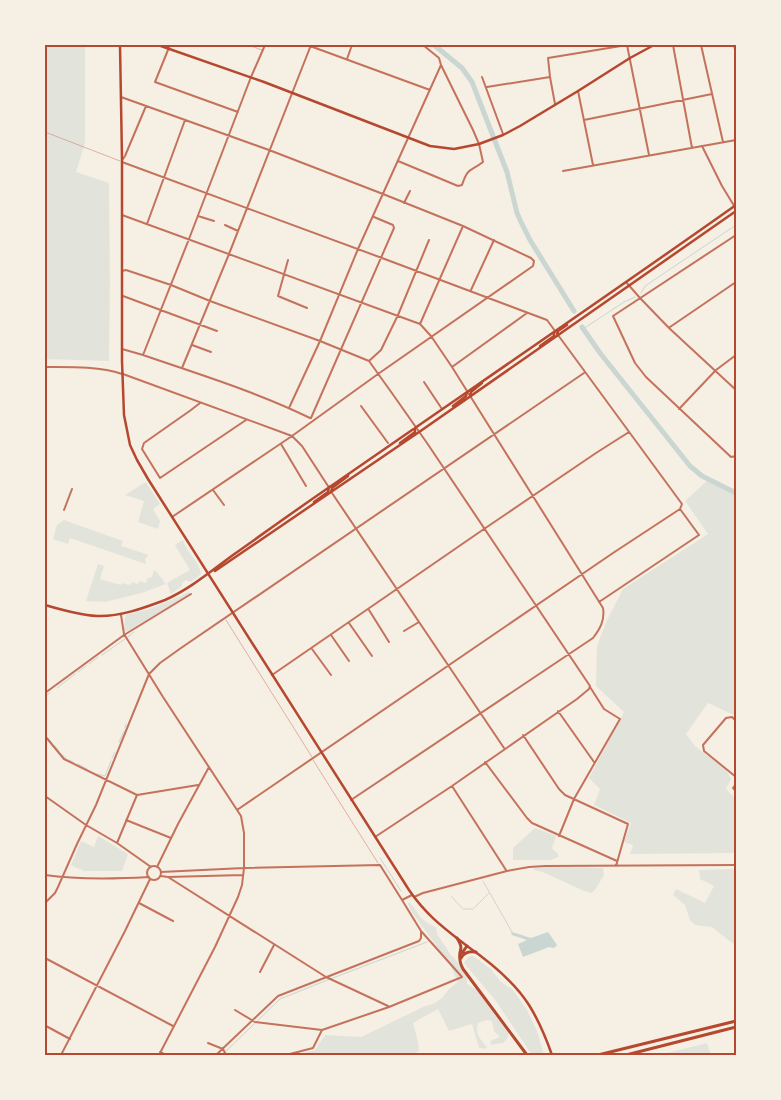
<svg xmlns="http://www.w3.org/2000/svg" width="781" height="1100" font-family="'DM Sans',sans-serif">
<rect width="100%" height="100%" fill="#f6efe4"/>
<!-- green -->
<path fill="#e2e4dc" d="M 45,45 L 85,45 L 85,143 L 76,172 L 109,183 L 110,283 L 109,361 L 45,359 Z
M 707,481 L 736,495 L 736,716 L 708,703 L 686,734 L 695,746 L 726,770 L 731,779 L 726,789 L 736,799 L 736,851 L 735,853 L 630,854 L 633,845 L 624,842 L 631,823 L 594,805 L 600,789 L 589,778 L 624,712 L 596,686 L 597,646 L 607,620 L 623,589 L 708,534 L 685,501 Z
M 146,482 L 160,504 L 153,509 L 160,521 L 158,529 L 138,522 L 144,501 L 125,495 Z
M 64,520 L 123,541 L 121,546 L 149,555 L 145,559 L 146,564 L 70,538 L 68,544 L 53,539 L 57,525 Z
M 183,540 C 186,553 199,560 201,573 L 198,577 L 190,582 L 186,580 L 182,583 L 182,586 L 171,594 L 167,583 L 190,570 L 175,545 Z
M 98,564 L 104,566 L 100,579 L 121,585 L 122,583 L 130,585 L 132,582 L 138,584 L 139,581 L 146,583 L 148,578 L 152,577 L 154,570 L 156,571 L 166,584 L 142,593 L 105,602 L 86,601 Z
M 189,592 L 190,594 L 128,631 L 125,631 L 124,630 L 125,618 L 126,615 L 155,607 Z
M 535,828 L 556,836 L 552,848 L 558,854 L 558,857 L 551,860 L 513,860 L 513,848 Z
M 98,836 L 128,854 L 122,871 L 84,871 L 71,865 L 81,841 L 94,847 Z
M 549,867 L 603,868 L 604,875 L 595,890 L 591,893 L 584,891 L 543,872 L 534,870 L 534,868 Z
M 736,869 L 736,946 L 712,927 L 695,925 L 690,920 L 685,905 L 673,895 L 676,889 L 705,903 L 714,886 L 700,879 L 699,870 Z
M 409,902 C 415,907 418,916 425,921 C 428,924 433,925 436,927 L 437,934 L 451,955 L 457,961 L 467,978 L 467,984 L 477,990 L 508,1033 L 508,1038 L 503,1043 L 491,1045 L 490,1041 L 500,1037 L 494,1031 L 492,1021 L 487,1020 L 478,1023 C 475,1034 480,1039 487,1047 L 485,1049 L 479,1048 L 472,1024 L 449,1031 L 438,1009 L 413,1023 L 418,1042 L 419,1051 L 412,1055 L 296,1055 L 315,1050 L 325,1035 L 361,1037 L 423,1007 L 435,1003 L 442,998 L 449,989 L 458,982 L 449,963 L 411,911 L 408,904 Z
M 473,956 L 491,969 L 500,981 L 513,990 L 527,1010 L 537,1031 L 543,1051 L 541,1055 L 532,1055 L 496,1001 L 464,963 L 468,957 Z
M 707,1043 L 711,1055 L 659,1055 Z"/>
<!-- water -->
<path fill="#c9d6d2" d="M 512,932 L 531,938 L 548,932 L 557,945 L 554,948 L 549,947 L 523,957 L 518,944 L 527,940 L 512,935 L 511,933 Z"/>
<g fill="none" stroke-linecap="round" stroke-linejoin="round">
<!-- stream -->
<path stroke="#c9d6d2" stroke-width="1" d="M 641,293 L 645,286 L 736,225
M 583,329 L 624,302 L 635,297
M 128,637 L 134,632
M 102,655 L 125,639
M 89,664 L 98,657
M 78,672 L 86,666
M 57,688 L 75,674
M 47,695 L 50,693
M 125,728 L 126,724
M 45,734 L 46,735
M 48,738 L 51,742
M 119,742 L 124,731
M 55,746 L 59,751
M 62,755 L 66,758
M 112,758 L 115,752
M 69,760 L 73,762
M 78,764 L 87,769
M 97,774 L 105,776 L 111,761
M 380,858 L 401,891
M 483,881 L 512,932
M 451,896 L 463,909 L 473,909 L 489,893
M 222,1055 L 280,999 L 325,981 L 427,942"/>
<!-- river -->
<path stroke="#c9d6d2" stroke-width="5" d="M 434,45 L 462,68 L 472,82 L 507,172 L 517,213 L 521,222 L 530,240 L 574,311
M 582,327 L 600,353 L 690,466 L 702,476 L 736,493"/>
<!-- service -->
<path stroke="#c5725c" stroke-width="0.5" d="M 248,45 L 262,50
M 45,132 L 120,161
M 226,620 L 312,757
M 313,760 L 378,863"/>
<!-- minor -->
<path stroke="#c5725c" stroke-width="2" d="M 170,45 L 155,82 L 238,112
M 627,45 L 649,155
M 673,45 L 692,148
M 701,45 L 723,142
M 734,45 L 736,54
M 310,46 L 430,90
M 347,59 L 352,45
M 482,77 L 503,134
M 550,77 L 555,104
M 487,87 L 550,77 L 548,58 L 627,45
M 578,91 L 593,165
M 121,97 L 269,150 L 383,194 L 463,226 L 531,258 L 534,261 L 533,266 L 378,374 L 292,436 L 172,517
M 584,120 L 712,94
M 702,146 L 722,186 L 736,209
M 123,159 L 125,156 L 146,106
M 398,161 L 458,186 L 462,185 C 468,167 470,172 483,162 L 479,144 L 473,130 L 441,65
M 122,162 L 382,258 L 547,320 L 682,504 L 680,509
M 563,171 L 736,140
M 404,203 L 410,191
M 122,215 L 420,324 L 431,336 L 452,367 L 603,608 C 605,620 600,629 593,638 L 351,800
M 198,216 L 214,221
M 147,224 L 185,120
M 225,225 L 238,231
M 736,235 L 613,316 L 635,363 L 646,377 L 731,457 L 736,456
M 288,260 L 278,296 L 307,308
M 122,271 L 126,270 L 171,285 L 210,301 L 320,341 L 369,361 L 394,396 L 427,443 L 590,686 L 589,689 L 577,699 L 452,786 L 375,837
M 626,282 L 640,298 L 669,328 L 736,390
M 471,290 L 494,240
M 123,296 L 217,331
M 420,324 L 463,226
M 670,327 L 736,282
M 192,345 L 211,352
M 122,349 L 143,355 C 198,374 257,392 310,418
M 143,355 L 189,239 L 251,77 L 265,45
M 369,361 L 381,350 L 398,315 L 429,240
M 452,367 L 527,313
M 182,368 L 229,254 L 311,45
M 123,374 L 292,436 L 302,446 L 328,486
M 424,382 L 442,409
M 200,403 L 191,410 L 144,443 L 142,449 L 160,478 L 246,420
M 361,406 L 388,443
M 289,408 L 320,341 L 358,249 L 441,65 L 439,58 L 423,45
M 679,409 L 716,370 L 736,355
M 311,418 L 394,228 L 393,225 L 374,217
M 281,444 L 306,486
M 213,490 L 224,505
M 332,493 L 504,748
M 64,510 L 72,489
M 599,602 L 699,535 L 680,509
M 369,610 L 389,642
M 121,615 L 124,634 L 163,697 L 241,816 L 244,833 L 244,868 L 242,885 L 238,897 L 215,947 L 159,1055
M 349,623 L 372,656
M 404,631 L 419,622
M 331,635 L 349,661
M 312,649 L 331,675
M 272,675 L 484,529 L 596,453 L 629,432
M 45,693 L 124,635 L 191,594
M 558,711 L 594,762
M 736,721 L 732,717 L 726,718 L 703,745 L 704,751 L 736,777
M 523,735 L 559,789 L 565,795 L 628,824 L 616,866
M 45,736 L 64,759 L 137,795 L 198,785
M 485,762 L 527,818 L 532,823 L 617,861
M 736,784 L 733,788 L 736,791
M 452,786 L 506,870
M 45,796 L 86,825 L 117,843 L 151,867
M 237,810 L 613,553 L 680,509
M 126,820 L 171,838
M 559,836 L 574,799 L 620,719 L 604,709 L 590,687
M 117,843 L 137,795
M147 873a7 7 0 1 1 14 0a7 7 0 1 1-14 0Z
M 157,867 L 178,824 L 209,767
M 161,872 L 244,868 L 380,865 L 402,900 L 412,895
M 45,875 C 79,880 114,879 149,877
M 161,876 L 168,877 L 243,875
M 168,877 L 326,977 L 388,1006
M 414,897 L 423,893 L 507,871 L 529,867 L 545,866 L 736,865
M 45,903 L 55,893 L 58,887 L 77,844 L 96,805 L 149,674 L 160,663 L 181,648 L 584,373
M 139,903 L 173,921
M 45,958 L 173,1026
M 260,972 L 274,945
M 235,1010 L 255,1022 L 322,1030 L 389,1007 L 462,977 L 421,931
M 46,1026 L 70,1039
M 208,1043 L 223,1049 L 226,1055
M 160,1052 L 166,1055
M 61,1055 L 125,931 L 150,879
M 216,1055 L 278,996 L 419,941 L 421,938 L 421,931 L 402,900
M 286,1055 L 313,1048 L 322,1030"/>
<!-- tertiary -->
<path stroke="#c5725c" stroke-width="2" d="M 45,367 C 69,367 99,366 122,374"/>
<!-- secondary -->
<path stroke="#b5482f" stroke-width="2.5" d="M 120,45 L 122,159 L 122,361 L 124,415 L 130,445 L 137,460 L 148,479 L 409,890 C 426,915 444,928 467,946
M 158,45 L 264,82 L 430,146 L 454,149 L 479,144 L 503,135 L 520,126 L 578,91 L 630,58 L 654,45"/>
<!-- primary -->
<path stroke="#b5482f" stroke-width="2.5" d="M 557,336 L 558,331 L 567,325
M 540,346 L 554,336 L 554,332
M 470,396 L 471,392 L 482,383
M 453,406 L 466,396 L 467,392
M 400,443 L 415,432 L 415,428
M 331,492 L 332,488 L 348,476
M 314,502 L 328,492 L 329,487
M 215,571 L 422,430 L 736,211
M 45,605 C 62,610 79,615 97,616 C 119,617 144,608 165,600 C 190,589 211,571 233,555 C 267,531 300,507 334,484 C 468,391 603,299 736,205
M 467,946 C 490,962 514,981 529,1005 C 539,1021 546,1038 552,1055"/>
<!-- trunk -->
<path stroke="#b5482f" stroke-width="3" d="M 457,938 C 465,951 458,948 460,960 C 460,962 462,967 463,969 L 527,1055
M 462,953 L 467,946
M 461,958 C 464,952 470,951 476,952
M 598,1055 L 736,1021
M 626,1055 L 736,1027"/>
</g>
<!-- border -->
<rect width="781" height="1100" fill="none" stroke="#f6efe4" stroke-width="92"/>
<rect x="46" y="46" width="689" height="1008" fill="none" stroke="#b5482f" stroke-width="2"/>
</svg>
